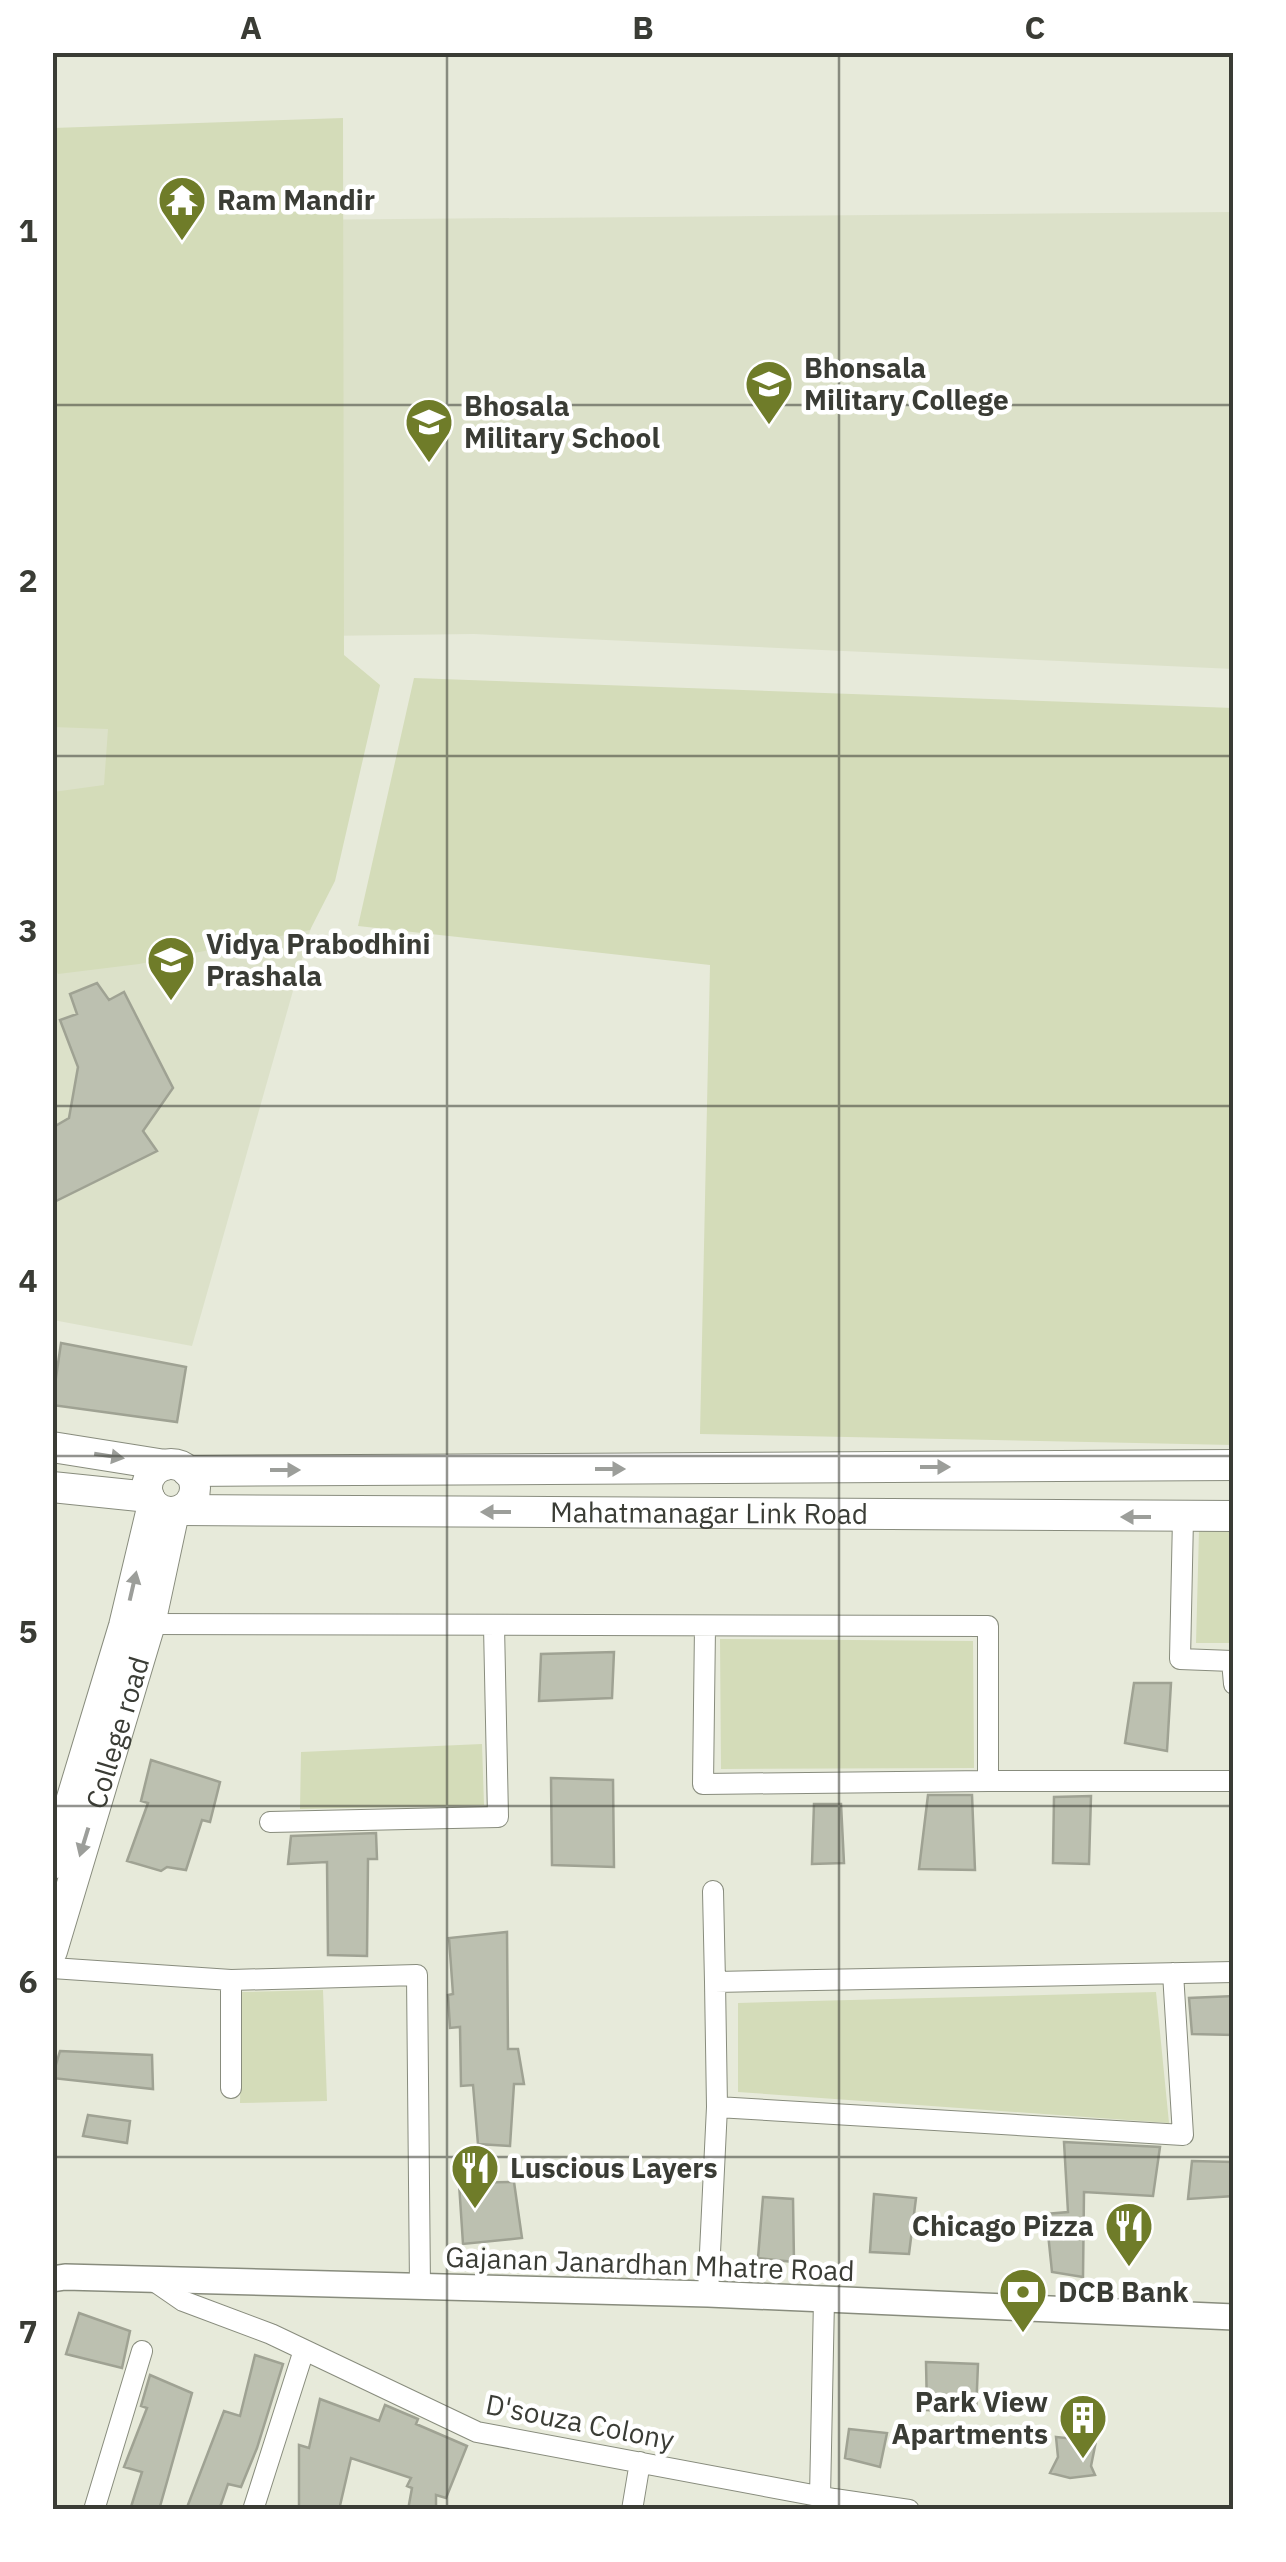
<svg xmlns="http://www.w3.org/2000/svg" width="1286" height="2562" font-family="'IBM Plex Sans',sans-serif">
<rect width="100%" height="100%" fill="#e7eada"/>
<!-- built -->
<path fill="#dce1c9" d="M 1233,212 L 1233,669 L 474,634 L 321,636 L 288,220 Z
M 52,684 L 380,685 L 192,1346 L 53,1320 Z"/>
<!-- green -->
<path fill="#d4dcb9" d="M 343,118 L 344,655 L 380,685 L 335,881 L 310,930 L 139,964 L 58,974 L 52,962 L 53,792 L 104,785 L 108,729 L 53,727 L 53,128 Z
M 414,678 L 1233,708 L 1233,1445 L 700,1434 L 710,965 L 358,926 Z
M 1233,1530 L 1233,1643 L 1196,1643 L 1199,1531 Z
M 720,1639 L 973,1641 L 974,1768 L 721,1769 Z
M 482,1744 L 484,1805 L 300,1809 L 301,1752 Z
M 323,1990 L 327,2101 L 240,2103 L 242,1992 Z
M 1156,1992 L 1169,2123 L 738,2092 L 738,2003 Z"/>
<!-- building -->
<path fill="#bcc0b0" stroke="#9fa293" stroke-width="2.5" d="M 97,983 L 109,1000 L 124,992 L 173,1088 L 143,1131 L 157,1151 L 52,1203 L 52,1128 L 69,1118 L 78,1067 L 60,1020 L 77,1014 L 70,994 Z
M 61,1343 L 186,1367 L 177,1422 L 52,1405 Z
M 614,1652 L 612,1698 L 539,1701 L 541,1654 Z
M 1134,1683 L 1171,1683 L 1167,1751 L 1125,1743 Z
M 151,1760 L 220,1782 L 210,1822 L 202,1820 L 186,1870 L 167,1867 L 161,1871 L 127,1861 L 148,1803 L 141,1801 Z
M 551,1778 L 613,1780 L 614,1867 L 552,1865 Z
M 928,1795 L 972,1795 L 975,1870 L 919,1869 Z
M 1091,1796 L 1089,1864 L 1053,1863 L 1054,1797 Z
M 814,1804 L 841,1804 L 844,1863 L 812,1864 Z
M 376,1833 L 377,1859 L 368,1859 L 367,1956 L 328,1955 L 327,1862 L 288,1864 L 291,1836 Z
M 507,1932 L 508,2049 L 518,2049 L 524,2084 L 514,2084 L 510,2146 L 478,2144 L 473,2085 L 461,2086 L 460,2027 L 450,2028 L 448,1995 L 453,1994 L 449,1938 Z
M 1234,1996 L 1234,2035 L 1192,2034 L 1189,1998 Z
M 60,2051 L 152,2055 L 153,2089 L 52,2078 Z
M 88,2115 L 130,2121 L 127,2143 L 83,2136 Z
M 1064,2142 L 1160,2147 L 1153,2196 L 1084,2192 L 1083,2277 L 1052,2272 L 1046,2214 L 1068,2212 Z
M 1192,2161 L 1234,2162 L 1234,2196 L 1188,2199 Z
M 514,2182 L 522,2238 L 463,2244 L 459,2183 Z
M 874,2194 L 916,2198 L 909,2254 L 870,2252 Z
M 763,2197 L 793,2199 L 794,2262 L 758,2258 Z
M 79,2313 L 130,2331 L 122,2368 L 66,2354 Z
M 255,2355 L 283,2364 L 257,2448 L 241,2487 L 228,2484 L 219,2510 L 186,2510 L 224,2411 L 240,2416 Z
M 926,2362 L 978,2364 L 976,2413 L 927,2410 Z
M 150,2375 L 192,2393 L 159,2510 L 130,2510 L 142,2472 L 124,2467 L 147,2408 L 141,2406 Z
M 320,2399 L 379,2421 L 385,2405 L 418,2419 L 416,2424 L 467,2446 L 446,2498 L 436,2495 L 436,2510 L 408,2510 L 412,2488 L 407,2486 L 411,2478 L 351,2458 L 339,2510 L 299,2510 L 299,2445 L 309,2448 Z
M 849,2429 L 887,2433 L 880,2467 L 845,2458 Z
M 1056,2437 L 1096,2441 L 1091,2466 L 1095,2475 L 1070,2478 L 1050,2473 L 1058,2457 Z"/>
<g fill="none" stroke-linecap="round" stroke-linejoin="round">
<!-- minor casing -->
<g stroke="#888c7d" stroke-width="22">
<path id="minor" d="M 1183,1518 L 1180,1659 L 1232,1661 L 1234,1684
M 150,1624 L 988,1626 L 988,1781 L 1234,1781
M 705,1627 L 703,1784 L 988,1781
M 270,1822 L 498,1817 L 494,1626
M 713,1891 L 715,1982
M 52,1968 L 231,1980 L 417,1975 L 420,2286
M 231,1980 L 231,2088
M 717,2107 L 1183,2135 L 1173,1973
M 151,2279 L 183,2301 L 271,2334 L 477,2432 L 834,2499 L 909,2510
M 708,2294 L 717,2107 L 715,1982 L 1234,1972
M 820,2497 L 824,2299
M 94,2510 L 142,2351
M 253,2510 L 304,2350
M 632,2510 L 640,2462"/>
</g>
<!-- tertiary casing -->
<g stroke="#888c7d" stroke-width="28">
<path id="tertiary" d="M 52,2279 L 65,2277 L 708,2294 L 1234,2317"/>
</g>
<!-- secondary casing -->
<g stroke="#888c7d" stroke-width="32">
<g id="secondary">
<path d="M 52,1447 L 165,1465"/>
<circle cx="171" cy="1488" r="24"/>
<path d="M 187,1471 L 1234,1465"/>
<path d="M 52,1487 L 149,1497"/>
<path id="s1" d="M 181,1510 L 1234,1516"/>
<path d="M 52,1864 L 124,1626 L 153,1504"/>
<path id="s2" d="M 52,1951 L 150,1624 L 174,1512"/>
</g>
</g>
<!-- minor -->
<use href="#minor" stroke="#fff" stroke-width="20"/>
<!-- tertiary -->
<use href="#tertiary" stroke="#fff" stroke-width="25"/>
<!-- secondary -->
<use href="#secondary" stroke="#fff" stroke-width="30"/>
</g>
<!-- one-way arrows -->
<defs><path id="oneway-solid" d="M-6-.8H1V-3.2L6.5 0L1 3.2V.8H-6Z" transform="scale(2.5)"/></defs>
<g fill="#9c9e9a">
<use href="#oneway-solid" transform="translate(109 1456) rotate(9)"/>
<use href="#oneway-solid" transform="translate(935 1467)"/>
<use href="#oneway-solid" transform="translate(610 1469)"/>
<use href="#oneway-solid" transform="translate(285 1470)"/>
<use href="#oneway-solid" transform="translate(496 1512) rotate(-180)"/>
<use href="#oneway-solid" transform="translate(1136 1517) rotate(-180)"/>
<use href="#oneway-solid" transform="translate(133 1586) rotate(-77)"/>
<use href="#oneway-solid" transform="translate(84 1842) rotate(107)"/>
</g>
<!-- grid -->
<path fill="none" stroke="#3a3c35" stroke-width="2.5" stroke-opacity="0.55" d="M 447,52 L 447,2510M 839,52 L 839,2510M 52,405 L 1234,405M 52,756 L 1234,756M 52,1106 L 1234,1106M 52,1456 L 1234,1456M 52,1806 L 1234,1806M 52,2157 L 1234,2157"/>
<!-- icons -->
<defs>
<g id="temple-pin" transform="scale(2.5)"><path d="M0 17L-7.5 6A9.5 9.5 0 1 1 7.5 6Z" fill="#6f7c29" stroke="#fff"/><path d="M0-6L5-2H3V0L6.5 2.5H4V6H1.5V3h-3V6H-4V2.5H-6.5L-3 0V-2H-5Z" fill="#fff"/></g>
<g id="university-pin" transform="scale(2.5)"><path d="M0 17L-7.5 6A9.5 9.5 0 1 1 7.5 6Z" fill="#6f7c29" stroke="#fff"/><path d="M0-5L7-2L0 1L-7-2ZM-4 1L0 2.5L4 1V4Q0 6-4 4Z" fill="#fff"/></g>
<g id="school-pin" transform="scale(2.5)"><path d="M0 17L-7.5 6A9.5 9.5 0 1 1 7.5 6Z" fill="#6f7c29" stroke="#fff"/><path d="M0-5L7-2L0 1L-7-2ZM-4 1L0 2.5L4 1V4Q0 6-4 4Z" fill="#fff"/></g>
<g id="restaurant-pin" transform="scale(2.5)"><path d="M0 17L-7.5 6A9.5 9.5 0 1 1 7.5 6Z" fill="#6f7c29" stroke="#fff"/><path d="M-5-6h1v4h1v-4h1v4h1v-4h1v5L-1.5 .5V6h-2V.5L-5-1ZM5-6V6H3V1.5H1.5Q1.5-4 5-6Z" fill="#fff"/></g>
<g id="bank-pin" transform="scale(2.5)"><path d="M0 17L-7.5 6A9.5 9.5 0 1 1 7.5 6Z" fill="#6f7c29" stroke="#fff"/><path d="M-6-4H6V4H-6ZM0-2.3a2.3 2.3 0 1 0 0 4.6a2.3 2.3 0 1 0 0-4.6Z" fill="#fff"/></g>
<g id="building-pin" transform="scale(2.5)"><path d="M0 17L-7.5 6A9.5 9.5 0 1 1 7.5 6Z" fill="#6f7c29" stroke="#fff"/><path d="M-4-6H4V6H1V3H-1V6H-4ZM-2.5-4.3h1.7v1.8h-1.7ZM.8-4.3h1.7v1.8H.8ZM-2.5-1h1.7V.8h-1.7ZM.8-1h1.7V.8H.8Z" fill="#fff"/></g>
</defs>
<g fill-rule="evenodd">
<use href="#temple-pin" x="182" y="200"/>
<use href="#university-pin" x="769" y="384"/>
<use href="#school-pin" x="429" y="422"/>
<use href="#school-pin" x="171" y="960"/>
<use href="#restaurant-pin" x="475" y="2168"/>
<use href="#restaurant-pin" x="1129" y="2226"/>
<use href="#bank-pin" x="1023" y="2292"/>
<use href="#building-pin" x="1083" y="2418"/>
</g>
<g text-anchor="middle" stroke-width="9" stroke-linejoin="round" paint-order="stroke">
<!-- poi labels -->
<g font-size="28" font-weight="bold" fill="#3a3c35" stroke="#fff" text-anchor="start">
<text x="217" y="210">Ram Mandir</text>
<text x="804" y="378">Bhonsala<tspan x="804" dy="32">Military College</tspan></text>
<text x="464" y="416">Bhosala<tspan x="464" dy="32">Military School</tspan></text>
<text x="206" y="954">Vidya Prabodhini<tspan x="206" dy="32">Prashala</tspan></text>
<text x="510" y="2178">Luscious Layers</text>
<text x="1094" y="2236" text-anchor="end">Chicago Pizza</text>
<text x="1058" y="2302">DCB Bank</text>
<text x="1048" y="2412" text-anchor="end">Park View<tspan x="1048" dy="32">Apartments</tspan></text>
</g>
<!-- street labels -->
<g font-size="28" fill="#3a3c35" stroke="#fff">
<text dy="10" stroke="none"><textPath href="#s1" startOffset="528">Mahatmanagar Link Road</textPath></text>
<text dy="10" stroke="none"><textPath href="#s2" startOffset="228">College road</textPath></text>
<text transform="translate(650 2264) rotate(2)" y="10">Gajanan Janardhan Mhatre Road</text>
<text transform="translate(580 2422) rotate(11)" y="10">D'souza Colony</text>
</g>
</g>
<!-- border -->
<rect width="1286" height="2562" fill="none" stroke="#ffffff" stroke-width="110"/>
<rect x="55" y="55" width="1176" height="2452" fill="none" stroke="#3a3c35" stroke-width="4"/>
<g font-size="32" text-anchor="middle" font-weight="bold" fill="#3a3c35">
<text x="251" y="39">A</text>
<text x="643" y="39">B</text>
<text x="1035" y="39">C</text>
<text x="28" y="242">1</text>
<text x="28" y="592">2</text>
<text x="28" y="942">3</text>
<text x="28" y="1292">4</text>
<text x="28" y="1643">5</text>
<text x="28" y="1993">6</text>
<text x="28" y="2343">7</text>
</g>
</svg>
